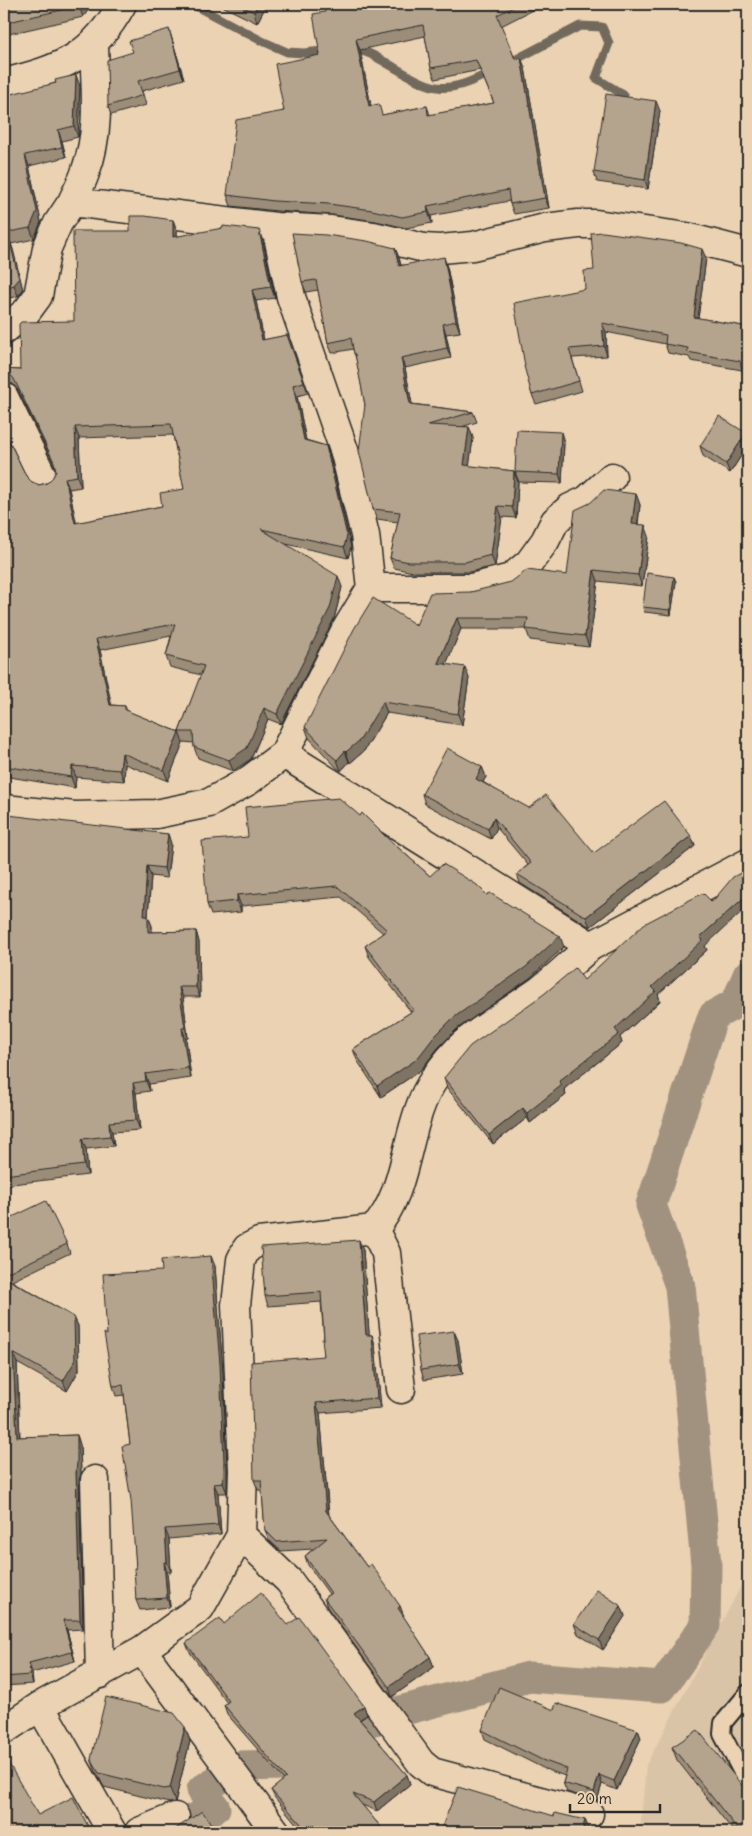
<svg xmlns="http://www.w3.org/2000/svg" width="752" height="1836" font-family="Delius,sans-serif">
<rect width="100%" height="100%" fill="#ead2b2"/>
<filter id="ink" filterUnits="userSpaceOnUse"><feTurbulence type="fractalNoise" baseFrequency=".02" numOctaves="2"/><feDisplacementMap in="SourceGraphic" scale="10" xChannelSelector="R" yChannelSelector="G"/><feConvolveMatrix kernelMatrix="1 2 1 2 8 2 1 2 1" color-interpolation-filters="sRGB"/></filter>
<g filter="url(#ink)">
<!-- built -->
<path fill="#dac4a7" d="M 748,1573 L 748,1832 L 640,1832 L 646,1765 Z"/>
<g fill="none" stroke-linecap="round" stroke-linejoin="round">
<!-- stream -->
<path stroke="#72695d" stroke-width="9" d="M 192,4 L 260,40 L 287,52 L 304,53 L 331,50
M 349,49 C 363,49 373,55 385,62 C 434,90 440,98 493,71
M 507,64 L 580,26 L 602,27 L 609,43 L 596,78 L 624,95"/>
<!-- canal -->
<path stroke="#a1927f" stroke-width="31" d="M 393,1713 L 529,1677 L 662,1687 L 705,1625 L 706,1565 L 680,1286 L 651,1205 L 713,1016 L 736,1003 L 748,975
M 239,1766 L 288,1765 L 358,1724 L 383,1718
M 168,1832 L 215,1808 L 202,1790 L 224,1776"/>
<!-- lane casing -->
<g stroke="#2b2b2b" stroke-width="20">
<path id="lane" d="M 748,1693 L 723,1723 L 722,1734 L 748,1784"/>
</g>
<!-- street casing -->
<g stroke="#2b2b2b" stroke-width="31">
<path id="street" d="M 94,45 C 95,86 101,130 86,170 C 83,181 77,191 72,202 L 276,227 L 331,230 L 374,236 L 424,248 L 440,249 L 473,246 L 545,228 L 578,224 L 596,224 L 687,237 L 748,253
M 276,227 L 291,297 L 345,453 L 365,535 L 371,588 L 344,633 L 284,754
M 4,330 L 27,311 L 38,296 L 47,248 L 58,223 L 72,202
M 4,397 L 44,480
M 371,588 L 471,588 L 511,578 L 529,563 L 545,541 L 555,521 L 570,508 L 587,500 L 612,477
M 4,809 L 75,816 L 156,814 L 209,803 L 248,781 L 284,754 L 591,946 C 574,960 557,977 539,991 C 515,1008 490,1023 467,1041 C 457,1049 442,1067 435,1078 C 404,1121 411,1189 374,1229 L 259,1242 L 247,1248 L 241,1260 L 236,1305 L 243,1470 L 241,1535 L 200,1608 L 142,1650 L 40,1706 L 4,1730
M 591,946 L 748,863
M 374,1229 L 386,1253 L 401,1389
M 95,1480 L 100,1674
M 241,1535 L 289,1581 L 421,1763 L 432,1772 L 589,1814
M 142,1650 L 276,1832
M 40,1706 L 112,1832
M 139,1832 L 175,1817"/>
</g>
<!-- secondary casing -->
<g stroke="#2b2b2b" stroke-width="31">
<path id="secondary" d="M 4,83 C 61,69 93,57 122,4"/>
</g>
<!-- lane -->
<use href="#lane" stroke="#ead2b2" stroke-width="16"/>
<!-- street -->
<use href="#street" stroke="#ead2b2" stroke-width="28"/>
<!-- secondary -->
<use href="#secondary" stroke="#ead2b2" stroke-width="28"/>
</g>
<!-- wall -->
<path fill="#9c8d79" stroke="#2b2b2b" fill-rule="evenodd" d="M 4,4 L 93,4 L 83,17 L 4,35 Z
M 218,4 L 267,4 L 257,23 Z
M 323,4 L 544,4 L 501,26 L 515,59 L 521,58 L 525,68 L 549,208 L 514,214 L 509,201 L 431,216 L 432,223 L 406,228 L 376,221 L 333,215 L 277,211 L 231,206 L 227,195 L 320,55 L 325,12 ZM 425,36 L 431,68 L 435,79 L 480,70 L 494,103 L 430,115 L 427,106 L 383,115 L 371,106 L 360,50 Z
M 172,39 L 184,79 L 142,91 L 146,105 L 111,115 L 108,106 L 133,52 Z
M 80,86 L 78,137 L 62,141 L 66,157 L 29,166 L 41,222 L 34,239 L 11,244 L 23,290 L 18,296 L 4,300 L 4,93 L 8,95 Z
M 660,111 L 648,189 L 597,182 L 594,172 Z
M 173,220 L 177,231 L 177,236 L 263,241 L 275,298 L 256,301 L 264,340 L 287,335 L 308,393 L 297,396 L 306,440 L 326,446 L 330,457 L 351,547 L 348,558 L 286,544 L 342,587 L 334,619 L 281,724 L 268,719 L 251,759 L 233,771 L 198,758 L 194,747 L 194,743 L 183,742 L 168,781 L 125,764 L 124,781 L 76,777 L 75,788 L 4,776 L 4,430 L 26,476 L 32,482 L 39,485 L 47,483 L 53,477 L 56,471 L 55,466 L 18,390 L 13,384 L 6,382 L 4,382 L 4,369 L 20,370 L 74,321 L 130,231 ZM 173,435 L 184,489 L 162,506 L 76,523 L 69,489 L 81,487 L 79,438 ZM 171,636 L 166,656 L 170,667 L 201,675 L 179,732 L 127,711 L 125,706 L 111,705 L 100,650 Z
M 395,248 L 399,258 L 401,265 L 447,267 L 460,332 L 446,334 L 451,358 L 405,368 L 412,404 L 473,412 L 477,422 L 461,427 L 469,427 L 473,438 L 469,466 L 514,471 L 518,482 L 516,518 L 502,517 L 495,566 L 469,572 L 413,572 L 394,568 L 390,558 L 398,522 L 377,519 L 373,509 L 365,405 L 357,362 L 353,349 L 332,353 L 328,343 L 318,290 L 306,292 L 302,282 Z
M 706,258 L 698,318 L 748,327 L 742,370 L 691,361 L 689,357 L 668,353 L 665,344 L 606,332 L 607,356 L 572,358 L 582,391 L 536,404 L 532,395 L 525,366 L 585,289 L 594,270 Z
M 746,433 L 748,439 L 748,445 L 730,473 L 703,456 L 700,446 Z
M 564,442 L 562,483 L 519,482 L 515,472 Z
M 636,494 L 640,505 L 638,525 L 649,536 L 642,586 L 598,581 L 589,647 L 530,640 L 526,629 L 461,629 L 446,664 L 469,678 L 462,725 L 387,713 L 364,751 L 350,763 L 349,762 L 341,771 L 337,768 L 309,738 L 305,727 L 416,625 L 471,592 L 567,575 Z
M 674,577 L 676,582 L 671,615 L 644,612 L 643,607 Z
M 482,767 L 486,777 L 483,782 L 594,853 L 691,836 L 695,846 L 590,927 L 520,883 L 517,874 L 528,865 L 497,828 L 491,839 L 425,804 L 422,794 Z
M 4,820 L 168,834 L 171,844 L 167,878 L 151,876 L 148,916 L 152,926 L 152,932 L 196,931 L 199,942 L 200,997 L 183,997 L 188,1038 L 186,1039 L 191,1078 L 149,1084 L 150,1091 L 136,1093 L 140,1130 L 112,1132 L 114,1146 L 86,1149 L 88,1175 L 4,1185 Z
M 385,836 L 430,876 L 487,895 L 564,947 L 530,978 L 457,1029 L 438,1048 L 421,1070 L 381,1097 L 357,1060 L 353,1049 L 411,1012 L 369,957 L 365,946 L 383,933 L 341,897 L 241,906 L 241,912 L 211,915 L 207,904 Z
M 705,946 L 707,950 L 658,994 L 660,1001 L 620,1037 L 622,1043 L 564,1089 L 566,1095 L 530,1123 L 527,1118 L 493,1144 L 447,1088 L 444,1078 L 584,980 Z
M 4,1221 L 67,1244 L 70,1253 L 12,1281 L 74,1317 L 78,1326 L 79,1370 L 67,1391 L 17,1363 L 20,1437 L 77,1435 L 80,1445 L 81,1474 L 79,1480 L 83,1629 L 67,1630 L 75,1661 L 32,1673 L 33,1684 L 4,1686 Z
M 363,1250 L 369,1335 L 372,1335 L 375,1345 L 381,1408 L 320,1413 L 329,1515 L 367,1567 L 400,1606 L 403,1616 L 430,1657 L 434,1667 L 392,1697 L 327,1607 L 324,1598 L 329,1594 L 308,1565 L 305,1556 L 313,1549 L 281,1551 L 269,1540 L 265,1530 L 262,1490 L 258,1490 L 254,1480 L 324,1356 L 324,1339 L 321,1302 L 268,1306 L 265,1296 Z
M 215,1266 L 223,1374 L 227,1470 L 227,1493 L 218,1493 L 221,1534 L 169,1539 L 171,1572 L 167,1572 L 170,1607 L 140,1610 L 136,1600 L 136,1568 L 130,1444 L 124,1395 L 116,1396 L 113,1386 L 107,1335 L 162,1271 Z
M 458,1340 L 463,1374 L 424,1380 L 421,1370 Z
M 621,1606 L 625,1616 L 603,1650 L 578,1634 L 574,1624 Z
M 224,1624 L 288,1625 L 364,1706 L 367,1715 L 360,1720 L 407,1775 L 410,1784 L 377,1811 L 362,1805 L 385,1832 L 303,1832 L 275,1798 L 271,1790 L 284,1780 L 227,1714 L 224,1705 L 227,1703 L 189,1651 L 186,1643 Z
M 554,1710 L 638,1730 L 641,1738 L 617,1790 L 602,1784 L 597,1801 L 567,1792 L 563,1783 L 565,1776 L 545,1769 L 485,1739 L 482,1730 Z
M 185,1727 L 190,1741 L 175,1802 L 169,1803 L 104,1787 L 96,1772 L 91,1759 Z
M 672,1747 L 748,1832 L 734,1832 L 677,1760 Z
M 585,1820 L 589,1829 L 588,1832 L 443,1832 L 441,1829 Z"/>
<!-- shaded-wall -->
<path fill="#7f7363" stroke="#2b2b2b" d="M 81,4 L 93,4 L 83,17 L 79,6 Z
M 258,4 L 267,4 L 257,23 L 254,12 Z
M 169,29 L 184,79 L 180,69 Z
M 356,39 L 360,50 L 373,117 L 369,106 Z
M 521,58 L 525,68 L 549,208 L 545,198 Z
M 76,75 L 80,86 L 78,137 L 74,126 Z
M 656,101 L 660,111 L 648,189 L 645,180 Z
M 58,130 L 62,141 L 66,157 L 62,147 Z
M 25,155 L 29,166 L 41,222 L 34,239 L 30,228 Z
M 427,206 L 431,216 L 432,223 L 428,212 Z
M 173,220 L 177,231 L 177,248 L 173,237 Z
M 259,230 L 263,241 L 275,298 L 271,287 Z
M 9,238 L 13,249 L 23,290 L 18,296 L 14,285 Z
M 395,248 L 399,258 L 403,276 L 399,266 Z
M 702,249 L 706,258 L 697,326 L 694,317 Z
M 444,257 L 447,267 L 460,332 L 456,321 Z
M 252,290 L 256,301 L 266,351 L 262,340 Z
M 602,323 L 606,332 L 607,356 L 604,346 Z
M 443,324 L 446,334 L 451,358 L 447,348 Z
M 401,358 L 405,368 L 414,414 L 410,404 Z
M 293,385 L 297,396 L 308,451 L 304,440 Z
M 75,427 L 79,438 L 81,487 L 77,476 Z
M 469,427 L 473,438 L 468,476 L 464,465 Z
M 561,432 L 564,442 L 562,483 L 559,474 Z
M 746,433 L 748,439 L 748,445 L 730,473 L 726,464 Z
M 326,446 L 330,457 L 351,547 L 348,558 L 344,547 Z
M 514,471 L 518,482 L 516,518 L 512,507 Z
M 65,478 L 69,489 L 79,534 L 75,523 Z
M 636,494 L 640,505 L 636,535 L 632,524 Z
M 498,506 L 502,517 L 495,566 L 491,555 Z
M 645,525 L 649,536 L 642,586 L 638,575 Z
M 594,570 L 598,581 L 589,647 L 585,636 Z
M 338,576 L 342,587 L 334,619 L 281,724 L 277,714 Z
M 674,577 L 676,582 L 671,615 L 670,610 Z
M 457,618 L 461,629 L 442,674 L 438,663 Z
M 96,639 L 100,650 L 114,716 L 110,705 Z
M 465,667 L 469,678 L 462,725 L 458,714 Z
M 383,702 L 387,713 L 364,751 L 350,763 L 346,752 Z
M 264,708 L 268,719 L 251,759 L 233,771 L 229,760 Z
M 179,732 L 183,743 L 168,781 L 164,770 Z
M 345,751 L 349,762 L 341,771 L 337,760 Z
M 122,753 L 125,764 L 124,781 L 120,770 Z
M 72,766 L 76,777 L 75,788 L 71,777 Z
M 482,767 L 486,777 L 479,788 L 476,779 Z
M 494,818 L 497,828 L 491,839 L 488,829 Z
M 168,834 L 171,844 L 167,878 L 164,868 Z
M 691,836 L 695,846 L 590,927 L 586,917 Z
M 147,866 L 151,876 L 148,916 L 152,926 L 151,942 L 148,932 L 144,916 Z
M 748,894 L 748,906 L 705,946 L 707,950 L 658,994 L 660,1001 L 620,1037 L 622,1043 L 564,1089 L 566,1095 L 530,1123 L 527,1113 L 559,1081 L 615,1029 L 652,987 L 700,937 Z
M 237,895 L 241,906 L 241,912 L 237,901 Z
M 196,931 L 199,942 L 200,997 L 196,987 Z
M 560,936 L 564,947 L 530,978 L 457,1029 L 438,1048 L 421,1070 L 381,1097 L 377,1086 L 434,1037 L 453,1018 Z
M 179,987 L 183,997 L 188,1038 L 185,1028 Z
M 182,1028 L 186,1039 L 191,1078 L 188,1068 Z
M 145,1074 L 149,1084 L 150,1091 L 146,1081 Z
M 133,1083 L 136,1093 L 140,1130 L 136,1120 Z
M 523,1108 L 527,1118 L 493,1144 L 489,1135 Z
M 109,1122 L 112,1132 L 114,1146 L 110,1136 Z
M 82,1139 L 86,1149 L 88,1175 L 84,1165 Z
M 359,1240 L 363,1250 L 370,1345 L 366,1335 Z
M 211,1256 L 215,1266 L 223,1374 L 227,1470 L 227,1493 L 223,1483 Z
M 74,1317 L 78,1326 L 79,1370 L 67,1391 L 63,1381 Z
M 454,1331 L 458,1340 L 463,1374 L 459,1364 Z
M 372,1335 L 375,1345 L 381,1408 L 377,1398 Z
M 13,1353 L 17,1363 L 20,1446 L 17,1437 Z
M 316,1403 L 320,1413 L 329,1520 L 326,1511 Z
M 77,1435 L 80,1445 L 81,1474 L 79,1480 L 83,1629 L 80,1620 L 76,1471 Z
M 214,1484 L 218,1493 L 221,1534 L 218,1525 Z
M 165,1529 L 169,1539 L 171,1572 L 167,1562 Z
M 164,1562 L 167,1572 L 170,1607 L 167,1598 Z
M 400,1606 L 404,1616 L 401,1618 L 398,1608 Z
M 621,1606 L 625,1616 L 603,1650 L 599,1640 Z
M 63,1620 L 67,1630 L 75,1661 L 72,1652 Z
M 430,1657 L 434,1667 L 392,1697 L 389,1687 Z
M 29,1663 L 32,1673 L 33,1684 L 30,1675 Z
M 364,1706 L 367,1715 L 357,1721 L 354,1713 Z
M 185,1727 L 190,1741 L 175,1802 L 170,1788 Z
M 638,1730 L 641,1738 L 617,1790 L 614,1781 Z
M 407,1775 L 410,1784 L 377,1811 L 374,1802 Z
M 599,1775 L 602,1784 L 597,1801 L 594,1792 Z
M 585,1820 L 589,1829 L 588,1832 L 582,1832 Z"/>
<!-- building -->
<path fill="#b5a48d" stroke="#2b2b2b" fill-rule="evenodd" d="M 4,4 L 81,4 L 79,6 L 4,23 Z
M 236,4 L 258,4 L 254,12 Z
M 323,4 L 519,4 L 497,15 L 515,59 L 521,58 L 545,198 L 510,204 L 508,190 L 427,206 L 428,212 L 402,217 L 372,210 L 329,204 L 274,201 L 227,195 L 236,120 L 284,111 L 275,64 L 320,55 L 313,14 L 325,12 ZM 423,25 L 431,68 L 476,60 L 494,103 L 428,115 L 427,106 L 382,115 L 379,104 L 369,106 L 356,39 Z
M 169,29 L 180,69 L 138,81 L 143,95 L 108,106 L 107,60 L 133,52 L 129,41 Z
M 76,75 L 74,126 L 58,130 L 62,147 L 25,155 L 37,211 L 30,228 L 4,233 L 4,93 L 7,92 L 7,95 L 56,83 L 55,80 Z
M 606,94 L 656,101 L 645,180 L 594,172 Z
M 130,216 L 145,216 L 173,220 L 173,237 L 223,228 L 223,226 L 259,230 L 271,287 L 252,290 L 262,340 L 287,335 L 304,382 L 293,385 L 304,440 L 326,446 L 347,536 L 344,547 L 261,529 L 338,576 L 330,608 L 277,714 L 264,708 L 247,748 L 229,760 L 194,747 L 193,732 L 179,732 L 204,666 L 166,656 L 175,624 L 96,639 L 110,705 L 125,706 L 125,710 L 179,732 L 164,770 L 122,753 L 120,770 L 72,766 L 71,777 L 4,766 L 4,430 L 26,476 L 32,482 L 39,485 L 47,483 L 53,477 L 56,471 L 54,462 L 14,379 L 9,373 L 4,371 L 4,369 L 20,370 L 19,324 L 21,322 L 74,321 L 73,231 L 130,231 ZM 171,424 L 184,489 L 160,493 L 162,506 L 75,523 L 65,478 L 77,476 L 75,427 Z
M 603,232 L 681,243 L 702,249 L 694,317 L 748,327 L 748,396 L 740,361 L 687,352 L 688,348 L 665,344 L 666,335 L 602,323 L 604,346 L 569,349 L 579,381 L 532,395 L 524,366 L 525,366 L 514,303 L 585,289 L 584,271 L 594,270 L 591,233 Z
M 292,233 L 326,235 L 367,241 L 395,248 L 399,266 L 444,257 L 456,321 L 443,324 L 447,348 L 401,358 L 410,404 L 473,412 L 428,425 L 469,427 L 464,465 L 514,471 L 512,507 L 498,506 L 491,555 L 465,562 L 409,562 L 390,558 L 400,512 L 373,509 L 359,451 L 365,405 L 355,354 L 354,354 L 351,338 L 328,343 L 316,280 L 302,282 Z
M 9,238 L 19,279 L 14,285 L 4,288 L 4,240 Z
M 719,416 L 746,433 L 726,464 L 700,446 Z
M 517,430 L 561,432 L 559,474 L 515,472 Z
M 604,490 L 636,494 L 632,524 L 645,525 L 638,575 L 594,570 L 585,636 L 526,629 L 528,618 L 457,618 L 438,663 L 465,667 L 458,714 L 383,702 L 360,740 L 346,752 L 345,751 L 337,760 L 333,757 L 305,727 L 354,629 L 373,598 L 416,625 L 430,593 L 471,592 L 511,582 L 527,570 L 567,575 L 575,510 L 590,503 Z
M 647,573 L 674,577 L 670,610 L 643,607 Z
M 447,748 L 482,767 L 476,779 L 529,808 L 546,795 L 594,853 L 664,801 L 691,836 L 586,917 L 517,874 L 531,863 L 494,818 L 488,829 L 422,794 Z
M 339,798 L 360,816 L 362,813 L 385,836 L 430,876 L 443,864 L 477,885 L 487,895 L 490,893 L 560,936 L 526,967 L 453,1018 L 434,1037 L 417,1059 L 377,1086 L 353,1049 L 414,1010 L 365,946 L 387,930 L 337,886 L 237,895 L 237,901 L 207,904 L 202,841 L 248,837 L 245,807 Z
M 8,815 L 168,834 L 164,868 L 147,866 L 144,916 L 148,916 L 148,932 L 196,931 L 196,987 L 179,987 L 185,1028 L 182,1028 L 188,1068 L 145,1074 L 146,1081 L 133,1083 L 136,1120 L 109,1122 L 110,1136 L 82,1139 L 84,1165 L 4,1175 L 4,820 L 8,820 Z
M 748,869 L 748,894 L 700,937 L 703,940 L 652,987 L 656,991 L 615,1029 L 619,1034 L 559,1081 L 562,1085 L 527,1113 L 523,1108 L 489,1135 L 444,1078 L 470,1046 L 544,994 L 575,968 L 584,980 L 644,924 L 703,893 L 712,902 L 733,877 Z
M 46,1201 L 67,1244 L 4,1274 L 4,1221 Z
M 359,1240 L 366,1335 L 372,1335 L 377,1398 L 316,1403 L 326,1511 L 367,1567 L 371,1564 L 400,1606 L 398,1608 L 430,1657 L 389,1687 L 324,1598 L 331,1593 L 305,1556 L 327,1538 L 277,1542 L 265,1530 L 261,1480 L 254,1480 L 251,1362 L 324,1356 L 322,1339 L 324,1339 L 321,1292 L 265,1296 L 261,1247 Z
M 211,1256 L 220,1364 L 224,1461 L 223,1483 L 214,1484 L 218,1525 L 165,1529 L 167,1562 L 164,1562 L 167,1598 L 136,1600 L 134,1568 L 136,1568 L 131,1500 L 122,1446 L 130,1444 L 123,1385 L 113,1386 L 104,1333 L 107,1335 L 103,1274 L 162,1271 L 161,1260 Z
M 4,1277 L 74,1317 L 75,1361 L 63,1381 L 13,1353 L 17,1437 L 77,1435 L 77,1464 L 76,1471 L 80,1620 L 63,1620 L 72,1652 L 29,1663 L 30,1675 L 4,1677 Z
M 454,1331 L 459,1364 L 421,1370 L 416,1336 Z
M 597,1590 L 621,1606 L 599,1640 L 574,1624 Z
M 261,1593 L 288,1625 L 299,1617 L 364,1706 L 354,1713 L 407,1775 L 374,1802 L 353,1794 L 385,1832 L 308,1832 L 271,1790 L 286,1778 L 224,1705 L 229,1701 L 186,1643 L 220,1618 L 224,1624 Z
M 499,1687 L 554,1710 L 556,1703 L 638,1730 L 614,1781 L 599,1775 L 594,1792 L 563,1783 L 567,1769 L 542,1760 L 482,1730 Z
M 106,1697 L 174,1713 L 185,1727 L 170,1788 L 164,1789 L 99,1773 L 91,1759 Z
M 698,1730 L 748,1793 L 748,1832 L 740,1832 L 672,1747 Z
M 4,1755 L 38,1815 L 73,1797 L 91,1832 L 4,1832 Z
M 458,1787 L 554,1816 L 555,1813 L 585,1820 L 582,1832 L 450,1832 L 441,1829 Z
M 202,1811 L 217,1832 L 171,1832 Z"/>
</g>
<!-- margin -->
<rect width="752" height="1836" fill="none" stroke="#ead2b2" stroke-width="20"/>
<rect x="10" y="10" width="732" height="1816" fill="none" stroke="#2b2b2b" stroke-width="2" filter="url(#ink)"/>
<!-- scale -->
<path d="M570 1804v8h90v-8" fill="none" stroke="#2b2b2b" stroke-width="2.5"/>
<text x="577" y="1804" font-size="15" fill="#2b2b2b" stroke="#ead2b2" stroke-width="4" paint-order="stroke">20 m</text>
</svg>
